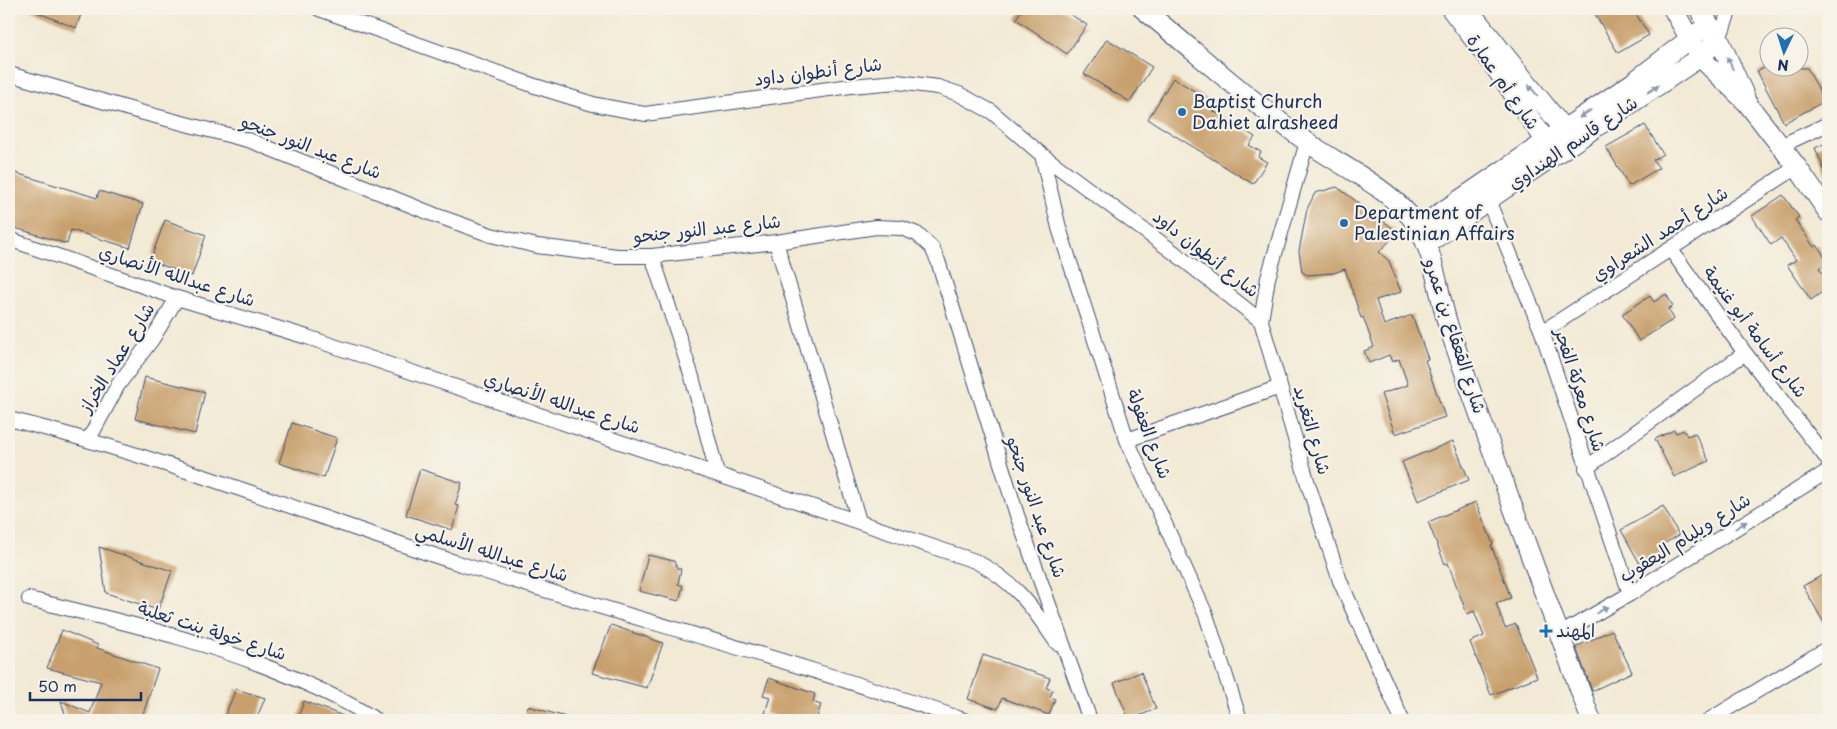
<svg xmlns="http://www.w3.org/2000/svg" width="1837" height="729" font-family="'Playpen Sans','Playpen Sans Arabic',sans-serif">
<rect width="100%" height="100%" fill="#f7f3e8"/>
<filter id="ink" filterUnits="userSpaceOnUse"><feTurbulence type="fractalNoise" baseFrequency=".02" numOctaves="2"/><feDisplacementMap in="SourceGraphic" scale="10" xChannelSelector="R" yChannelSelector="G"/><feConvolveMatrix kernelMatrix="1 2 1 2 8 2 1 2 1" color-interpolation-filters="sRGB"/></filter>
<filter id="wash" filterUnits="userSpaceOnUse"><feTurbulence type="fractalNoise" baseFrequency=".0096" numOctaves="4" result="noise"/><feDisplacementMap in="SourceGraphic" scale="20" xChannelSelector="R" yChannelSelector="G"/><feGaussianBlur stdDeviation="1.12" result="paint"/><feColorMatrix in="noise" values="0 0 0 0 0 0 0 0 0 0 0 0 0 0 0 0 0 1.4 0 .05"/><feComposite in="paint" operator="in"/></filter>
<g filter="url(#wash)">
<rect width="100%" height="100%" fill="#f2ead5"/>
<g id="blocks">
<!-- building -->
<path fill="#c8a06d" d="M 29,9 L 83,9 L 76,28 Z
M 1022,9 L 1062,9 L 1087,25 L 1067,54 L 1016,19 Z
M 1592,9 L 1633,9 L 1649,35 L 1618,53 Z
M 1107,39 L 1152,67 L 1130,102 L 1084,74 Z
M 1764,68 L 1807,68 L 1825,101 L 1784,123 L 1757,71 Z
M 1173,78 L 1216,104 L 1212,110 L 1255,137 L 1249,145 L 1261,152 L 1258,157 L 1267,162 L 1253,184 L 1148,119 Z
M 1645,125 L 1663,154 L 1653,160 L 1659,168 L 1629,186 L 1606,147 Z
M 1828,142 L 1828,179 L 1815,148 Z
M 9,171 L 97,198 L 99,191 L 143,204 L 130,248 L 71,230 L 67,244 L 9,226 Z
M 1337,187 L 1398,232 L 1379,252 L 1389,261 L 1401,292 L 1376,300 L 1384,325 L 1412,315 L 1428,359 L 1425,360 L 1445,417 L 1395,434 L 1381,394 L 1408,385 L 1399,359 L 1392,362 L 1389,355 L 1369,363 L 1364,351 L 1374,347 L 1363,317 L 1361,318 L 1345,269 L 1334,273 L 1307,275 L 1302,272 L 1299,251 L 1307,209 L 1315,193 Z
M 1783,195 L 1799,217 L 1795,220 L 1814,247 L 1817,245 L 1828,262 L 1819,268 L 1828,281 L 1828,288 L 1811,300 L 1787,265 L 1796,260 L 1781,238 L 1771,245 L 1752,216 Z
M 165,220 L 206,235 L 192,276 L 150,261 Z
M 1666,294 L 1673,306 L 1668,309 L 1674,319 L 1639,341 L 1622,314 L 1650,296 L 1654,302 Z
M 145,377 L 205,392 L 195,434 L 135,419 Z
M 292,423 L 337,438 L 324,478 L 279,463 Z
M 1674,430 L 1676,433 L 1684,430 L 1687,436 L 1695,433 L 1709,461 L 1674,477 L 1655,439 Z
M 1453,441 L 1469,480 L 1418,501 L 1402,462 Z
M 420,469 L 462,483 L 455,505 L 459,506 L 452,530 L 406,515 Z
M 1476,502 L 1493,544 L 1491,545 L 1511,598 L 1496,603 L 1505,628 L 1516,624 L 1537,677 L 1491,695 L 1470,642 L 1484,636 L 1474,611 L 1467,614 L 1448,563 L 1445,564 L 1428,522 Z
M 1663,506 L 1679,535 L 1660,546 L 1663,551 L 1640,564 L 1621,530 Z
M 99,547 L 172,571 L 158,610 L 106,593 Z
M 648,555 L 674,561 L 677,568 L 681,569 L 678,584 L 683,586 L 679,601 L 639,591 Z
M 1828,572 L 1828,630 L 1803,586 Z
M 611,625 L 663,643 L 647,688 L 592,673 Z
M 62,630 L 98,645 L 97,648 L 158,669 L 141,720 L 67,720 L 61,701 L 90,713 L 101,682 L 47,668 Z
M 1612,630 L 1632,672 L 1592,691 L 1576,647 Z
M 983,655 L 1050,678 L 1046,688 L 1053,690 L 1050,697 L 1055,699 L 1049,715 L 1002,698 L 998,709 L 968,699 Z
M 1141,672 L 1156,709 L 1129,720 L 1114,683 Z
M 769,678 L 815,694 L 813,702 L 821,705 L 816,720 L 776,720 L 777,717 L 765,713 L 770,697 L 763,695 Z
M 236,689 L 265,698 L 256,720 L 223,720 Z
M 304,701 L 351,719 L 351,720 L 297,720 Z
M 528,706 L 566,717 L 566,720 L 523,720 Z"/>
</g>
</g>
<g filter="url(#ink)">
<use href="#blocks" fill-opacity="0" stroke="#3b4b70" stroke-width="1"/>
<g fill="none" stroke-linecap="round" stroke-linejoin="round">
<!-- street casing -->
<g stroke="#3b4b70" stroke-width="16">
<path id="street" d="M 319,9 L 535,86 L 593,104 L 645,114 L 851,86 L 897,82 L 938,87 L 959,94 L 992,112 L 1042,155 L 1176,254 L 1261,321
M 1719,39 L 1730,9
M 9,74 L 140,112 L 251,141 L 435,215 L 491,235 L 537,246 L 617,256 L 652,256 L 776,242 L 876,227 L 901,228 L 917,234 L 932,248 L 938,261 L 1017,515 L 1090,720
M 1307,142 L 1268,278 L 1261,321 L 1308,484 L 1340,581 L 1402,720
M 1780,146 L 1828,124
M 1042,155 L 1059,228 L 1127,440 L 1206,615 L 1240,720
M 1488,200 L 1542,332 L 1630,594
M 9,239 L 177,298 L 307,337 L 975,561 C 1016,582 1032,607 1057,643
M 776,242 L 859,521
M 1671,250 L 1745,353 L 1828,460
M 652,256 L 692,377 L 717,473
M 1542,332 L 1797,167
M 9,419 C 163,457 312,516 464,565 C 630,618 799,662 964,720
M 89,439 L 118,385 L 153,338 L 177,298
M 1127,440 L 1280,387
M 1586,468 L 1745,353
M 29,599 C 123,622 217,643 305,683 C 330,694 353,705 376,720
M 1560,634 L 1630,594 L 1828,471
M 1709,720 L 1828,648"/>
</g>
<!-- secondary casing -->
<g stroke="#3b4b70" stroke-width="21">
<path id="secondary" d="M 1143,9 C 1197,53 1250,101 1307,142 C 1341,166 1382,184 1410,216 C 1435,246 1437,292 1449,328 C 1494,459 1543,589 1591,720
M 1451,9 L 1497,70 L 1552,150
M 1468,9 L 1570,137
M 1673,9 L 1700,57 L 1747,103 L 1797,167 L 1828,212
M 1699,9 L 1719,39 L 1745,97
M 1418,228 L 1632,83 L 1709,24
M 1426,245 L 1488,200 L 1700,57 L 1719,39"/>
</g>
<!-- street -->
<use href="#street" stroke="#fff" stroke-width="14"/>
<!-- secondary -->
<use href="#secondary" stroke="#fff" stroke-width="19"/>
</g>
<!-- one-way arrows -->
<defs><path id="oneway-solid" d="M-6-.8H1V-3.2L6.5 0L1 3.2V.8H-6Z" transform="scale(1.25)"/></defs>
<g fill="#8d97ae">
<use href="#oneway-solid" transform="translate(1730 63) rotate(-114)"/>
<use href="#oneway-solid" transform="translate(1653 89) rotate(-34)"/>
<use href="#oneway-solid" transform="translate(1533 90) rotate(-129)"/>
<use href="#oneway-solid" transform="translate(1585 114) rotate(147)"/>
<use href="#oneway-solid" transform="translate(1741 525) rotate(-32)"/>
<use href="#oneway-solid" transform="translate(1602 610) rotate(-30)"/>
</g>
</g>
<!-- markers -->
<g fill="#1f6fb2" stroke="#f7f3e8" stroke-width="2">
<circle cx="1182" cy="112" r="5"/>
<circle cx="1344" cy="223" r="5"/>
<path d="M1543.5 623.5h5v5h5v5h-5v5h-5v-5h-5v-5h5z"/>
</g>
<g text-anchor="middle" stroke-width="4.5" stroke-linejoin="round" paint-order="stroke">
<!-- street labels -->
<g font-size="18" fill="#1b2f5e" stroke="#f7f3e8">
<text transform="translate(818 72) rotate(-7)" y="6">شارع أنطوان داود</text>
<text transform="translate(1503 82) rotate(55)" y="6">شارع أم عمارة</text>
<text transform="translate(1573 143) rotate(-34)" y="6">شارع قاسم الهنداوي</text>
<text transform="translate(311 147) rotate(21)" y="6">شارع عبد النور جنحو</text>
<text transform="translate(707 229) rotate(-6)" y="6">شارع عبد النور جنحو</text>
<text transform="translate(1660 234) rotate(-33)" y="6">شارع أحمد الشعراوي</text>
<text transform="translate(1206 254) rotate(38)" y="6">شارع أنطوان داود</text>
<text transform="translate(177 276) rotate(18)" y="6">شارع عبدالله الأنصاري</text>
<text transform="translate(1755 332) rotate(53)" y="6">شارع أسامة أبو غنيمة</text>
<text transform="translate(1455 336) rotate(72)" y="6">شارع القعقاع بن عمرو</text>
<text transform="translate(117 358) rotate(-58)" y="6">شارع عماد الخراز</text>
<text transform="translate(1580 390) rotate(72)" y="6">شارع معركة الفجر</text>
<text transform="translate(562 403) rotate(18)" y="6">شارع عبدالله الأنصاري</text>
<text transform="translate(1312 430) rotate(74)" y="6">شارع التغريد</text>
<text transform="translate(1149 434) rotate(69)" y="6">شارع العفولة</text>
<text transform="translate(1036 507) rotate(71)" y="6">شارع عبد النور جنحو</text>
<text transform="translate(1685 538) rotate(-32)" y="6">شارع ويليام اليعقوب</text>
<text transform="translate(492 553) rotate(17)" y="6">شارع عبدالله الأسلمي</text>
<text transform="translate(212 631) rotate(18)" y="6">شارع خولة بنت ثعلبة</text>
</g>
<!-- poi labels -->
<g font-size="18" fill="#1b2f5e" stroke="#f7f3e8" text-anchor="start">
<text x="1192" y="108">Baptist Church<tspan x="1192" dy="21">Dahiet alrasheed</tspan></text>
<text x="1354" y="219">Department of<tspan x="1354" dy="21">Palestinian Affairs</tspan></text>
<text x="1556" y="637">المهند</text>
</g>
</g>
<!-- margin -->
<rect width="1837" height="729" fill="none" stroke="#f7f3e8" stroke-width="30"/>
<!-- north arrow -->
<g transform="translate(1784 52) rotate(184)"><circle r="24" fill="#f7f3e8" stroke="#9fa5b1"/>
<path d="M0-4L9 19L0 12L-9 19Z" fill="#1f6fb2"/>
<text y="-8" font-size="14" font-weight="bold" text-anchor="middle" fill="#1b2f5e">N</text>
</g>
<!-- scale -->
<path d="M30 692v8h111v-8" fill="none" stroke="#1b2f5e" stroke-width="2.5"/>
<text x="38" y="692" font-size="15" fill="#1b2f5e" stroke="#f7f3e8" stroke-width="4" paint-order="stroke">50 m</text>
</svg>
